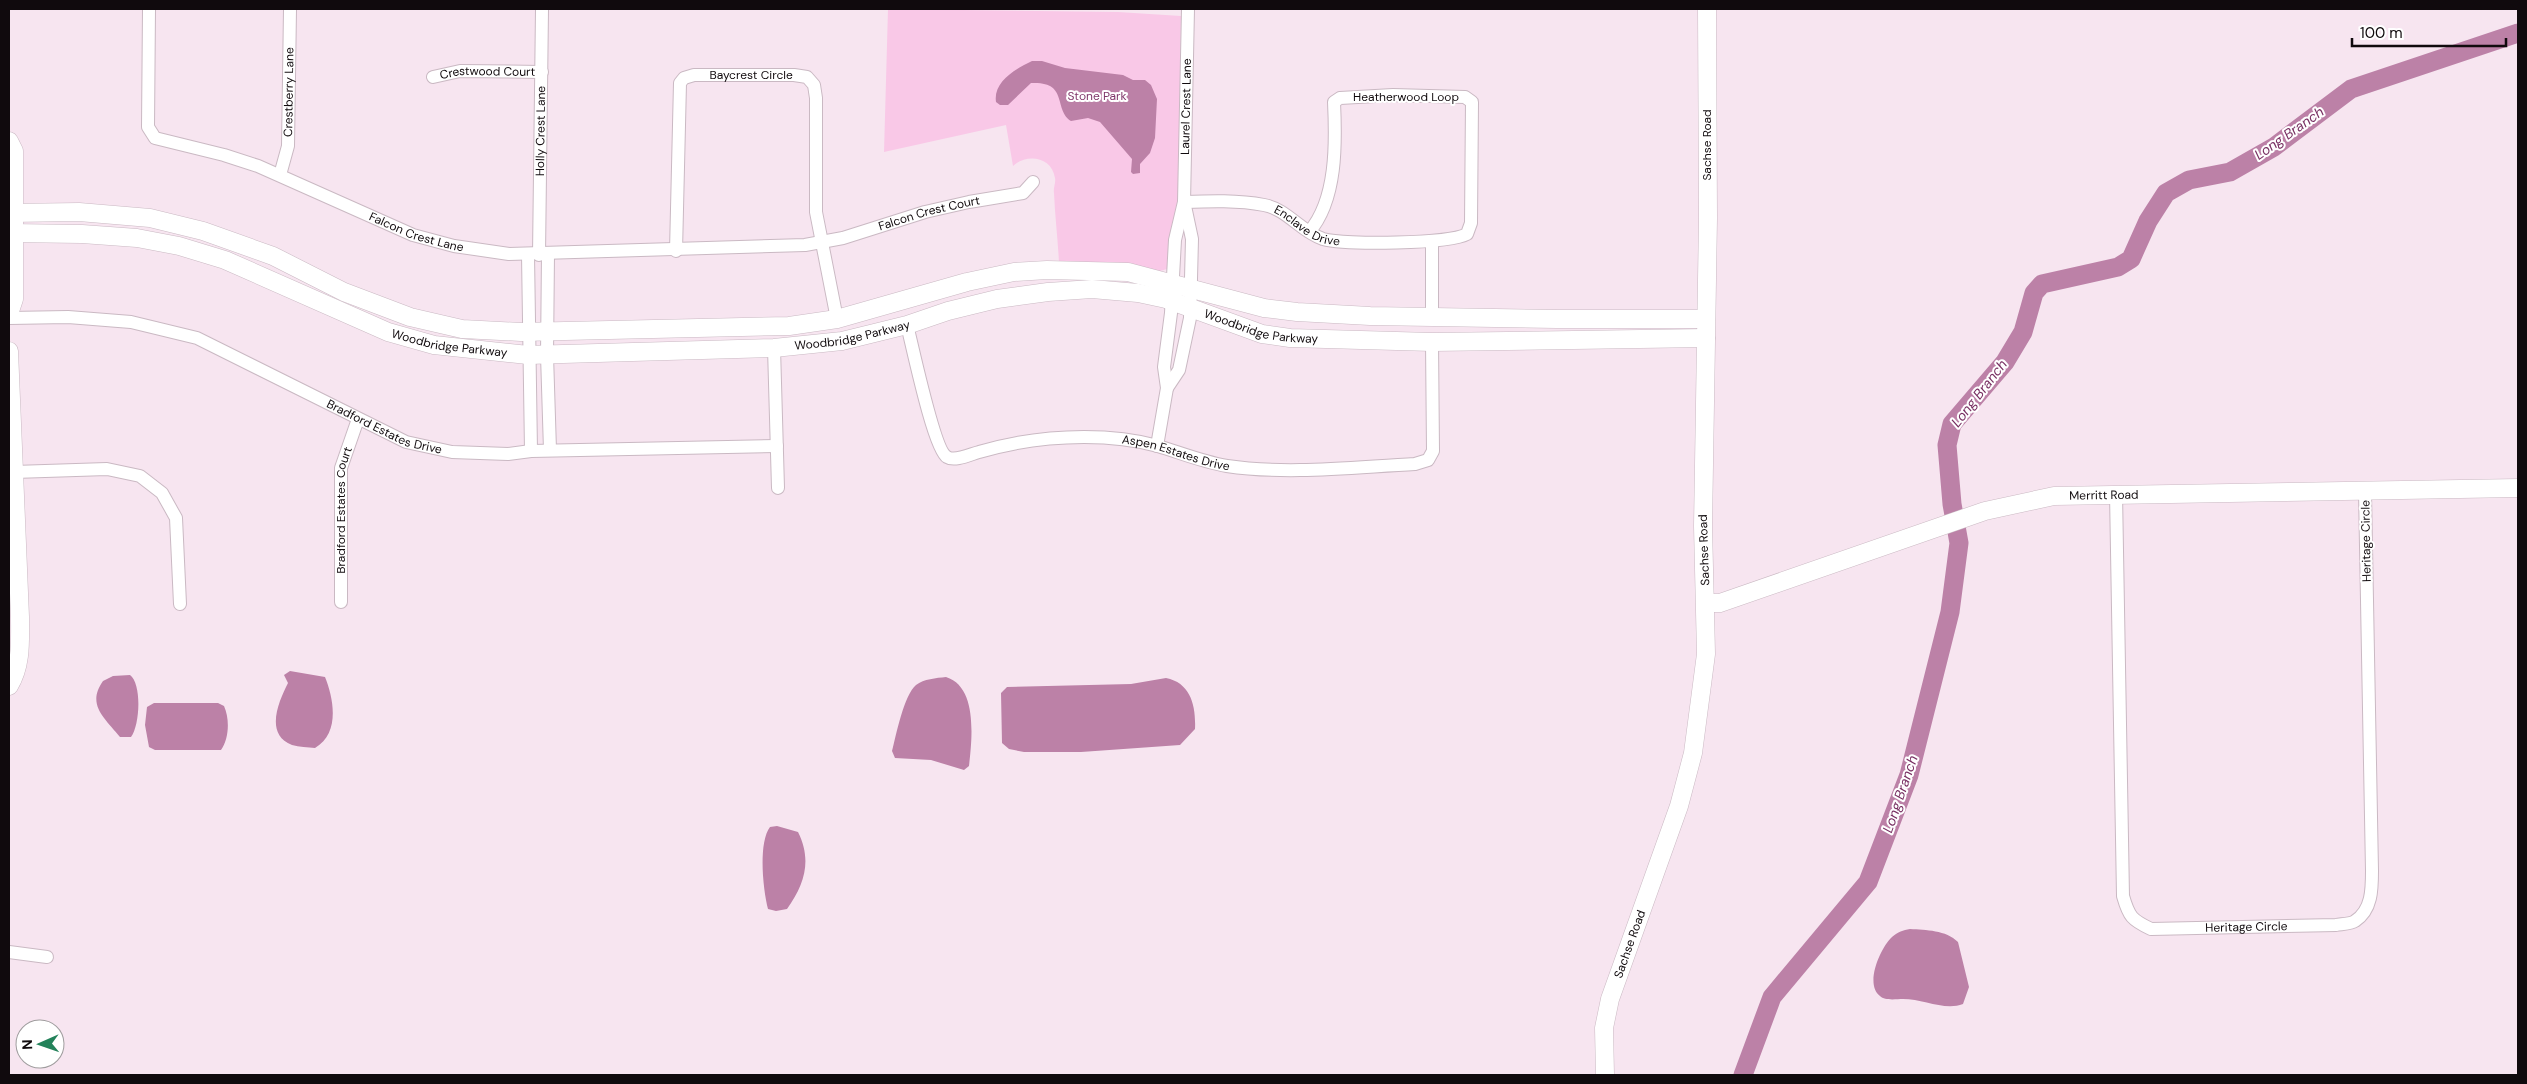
<svg xmlns="http://www.w3.org/2000/svg" width="2527" height="1084" font-family="'DM Sans',sans-serif">
<rect width="100%" height="100%" fill="#f7e5f0"/>
<!-- green -->
<path fill="#f9c8e7" d="M 888,9 L 1118,12 L 1181,16 L 1178,208 L 1167,269 L 1160,271 L 1059,263 C 1058,240 1055,217 1054,193 C 1053,188 1056,183 1055,178 C 1052,157 1027,153 1013,166 L 1006,125 L 884,152 Z"/>
<!-- water -->
<path fill="#bc81a7" d="M 1032,61 L 1042,61 L 1065,68 L 1123,75 L 1133,80 L 1145,80 L 1151,85 L 1157,99 L 1155,138 L 1150,153 L 1140,164 L 1140,173 L 1133,174 L 1131,172 L 1132,159 L 1100,122 L 1088,118 L 1071,121 C 1053,109 1069,81 1031,83 L 1008,105 L 1000,105 L 996,102 C 993,82 1015,69 1032,61 Z
M 290,671 L 325,677 C 334,699 340,734 315,748 C 308,747 299,747 292,745 C 264,734 279,701 288,683 L 284,675 Z
M 130,675 C 142,684 140,725 131,737 L 120,737 C 105,718 86,705 103,681 L 113,676 Z
M 946,677 C 978,687 972,739 969,766 L 964,770 L 931,760 L 895,758 L 892,751 C 896,735 904,695 916,685 C 924,679 936,678 946,677 Z
M 1166,678 C 1191,683 1196,706 1195,729 L 1180,745 L 1081,752 L 1024,752 L 1009,749 L 1002,743 L 1001,693 L 1007,687 L 1131,684 Z
M 154,703 L 218,703 L 224,706 C 230,719 229,739 221,750 L 155,750 L 149,747 L 145,725 L 147,707 Z
M 777,826 L 798,832 C 812,860 805,884 787,909 L 776,911 L 768,909 C 763,890 758,843 770,827 Z
M 1910,929 C 1926,930 1946,930 1958,942 L 1969,987 L 1963,1004 C 1945,1011 1923,999 1903,999 C 1896,999 1885,1001 1880,996 C 1864,984 1881,947 1892,937 C 1898,932 1903,930 1910,929 Z"/>
<g fill="none" stroke-linecap="round" stroke-linejoin="round">
<!-- river -->
<path stroke="#bc81a7" stroke-width="19" d="M 1743,1075 L 1772,997 L 1868,882 L 1909,775 L 1950,612 L 1959,543 L 1952,504 L 1947,445 L 1952,424 L 2005,362 L 2023,332 L 2034,293 L 2042,284 L 2118,267 L 2131,259 L 2148,221 L 2166,193 L 2189,180 L 2230,172 L 2274,147 L 2351,89 L 2518,33"/>
<!-- street casing -->
<g stroke="#cab9c3" stroke-width="14">
<g id="street">
<path id="s1" d="M 149,9 L 148,127 L 155,138 L 224,155 L 258,166 L 413,235 L 454,246 L 509,254 L 805,245 L 843,238 L 925,212 L 969,202 L 1023,193 L 1033,182"/>
<path id="s2" d="M 433,77 L 460,71 L 542,72"/>
<path id="s3" d="M 280,175 L 288,146 L 290,9"/>
<path id="s4" d="M 1184,202 C 1210,201 1238,200 1264,205 C 1287,209 1301,232 1323,239 C 1345,245 1449,244 1467,234 L 1471,223 L 1472,102 L 1465,97 L 1393,95 L 1340,98 L 1334,102 C 1336,143 1337,200 1309,232"/>
<path d="M 1432,242 L 1432,317"/>
<path id="s5" d="M 676,251 L 680,83 L 684,78 L 694,75 L 794,75 L 807,77 L 814,85 L 816,98 L 816,212 L 837,319"/>
<path d="M 548,254 L 547,355 L 550,450"/>
<path d="M 528,255 L 531,451"/>
<path id="s6" d="M 539,255 L 542,9"/>
<path id="s7" d="M 9,318 L 68,317 L 131,322 L 197,338 L 406,442 L 452,452 L 508,454 L 531,451 L 777,446"/>
<path id="s8" d="M 907,325 C 912,344 934,450 947,457 C 955,462 971,454 979,452 C 1013,442 1049,437 1084,437 C 1107,437 1136,440 1158,446 C 1181,453 1203,462 1227,466 C 1288,475 1354,467 1415,464 L 1428,460 L 1433,451 L 1432,342"/>
<path d="M 774,348 L 778,488"/>
<path d="M 1167,388 L 1179,370 L 1190,318 L 1192,239 L 1185,206"/>
<path id="s9" d="M 1157,446 L 1167,388 L 1164,367 L 1171,313 L 1175,240 L 1184,202 L 1188,9"/>
<path d="M 14,472 L 107,469 L 140,476 L 162,493 L 176,518 L 180,604"/>
<path id="s10" d="M 2116,493 L 2123,896 C 2129,917 2132,920 2151,929 L 2336,925 C 2341,924 2351,924 2355,921 C 2372,910 2372,889 2372,871 L 2365,492"/>
<path id="s11" d="M 341,602 L 341,468 L 358,419"/>
<path d="M 9,952 L 47,957"/>
</g>
</g>
<!-- secondary casing -->
<g stroke="#cab9c3" stroke-width="19">
<g id="secondary">
<path d="M 9,141 L 14,151 L 14,299 L 9,314"/>
<path d="M 9,213 L 79,212 L 150,218 L 203,231 L 273,256 L 344,292 L 410,317 L 462,329 L 521,332 L 789,326 L 837,319 L 967,282 L 1014,272 L 1047,270 L 1128,272 L 1264,308 L 1297,312 L 1370,316 L 1557,319 L 1706,319"/>
<path id="s12" d="M 9,233 L 82,234 L 137,238 L 179,246 L 225,260 L 388,332 L 434,345 L 528,355 L 774,348 L 842,341 L 907,325 L 948,311 L 997,299 L 1048,292 L 1092,289 L 1138,293 L 1166,299 L 1262,334 L 1290,338 L 1432,342 L 1706,338"/>
<path d="M 9,351 L 20,617 C 20,640 22,665 9,686"/>
<path id="s13" d="M 1706,603 L 1720,603 L 1985,511 L 2054,496 L 2518,488"/>
<path id="s14" d="M 1605,1075 L 1604,1028 L 1610,999 L 1679,806 L 1693,753 L 1706,654 L 1703,526 L 1708,218 L 1707,9"/>
</g>
</g>
<!-- street -->
<use href="#street" stroke="#fff" stroke-width="12"/>
<!-- secondary -->
<use href="#secondary" stroke="#fff" stroke-width="18"/>
</g>
<g text-anchor="middle" stroke-width="4" stroke-linejoin="round" paint-order="stroke">
<!-- street labels -->
<g font-size="12" fill="#100a0d" stroke="#fff">
<text dy="4" stroke="none"><textPath href="#s2" startOffset="55">Crestwood Court</textPath></text>
<text dy="4" stroke="none"><textPath href="#s5" startOffset="242">Baycrest Circle</textPath></text>
<text dy="4" stroke="none"><textPath href="#s3" startOffset="84">Crestberry Lane</textPath></text>
<text x="1406" y="101">Heatherwood Loop</text>
<text dy="4" stroke="none"><textPath href="#s9" startOffset="342">Laurel Crest Lane</textPath></text>
<text dy="4" stroke="none"><textPath href="#s6" startOffset="124">Holly Crest Lane</textPath></text>
<text transform="translate(1707 145) rotate(-90)" y="4">Sachse Road</text>
<text dy="4" stroke="none"><textPath href="#s1" startOffset="930">Falcon Crest Court</textPath></text>
<text dy="4" stroke="none"><textPath href="#s4" startOffset="129">Enclave Drive</textPath></text>
<text dy="4" stroke="none"><textPath href="#s1" startOffset="410">Falcon Crest Lane</textPath></text>
<text dy="4" stroke="none"><textPath href="#s12" startOffset="1285">Woodbridge Parkway</textPath></text>
<text dy="4" stroke="none"><textPath href="#s12" startOffset="865">Woodbridge Parkway</textPath></text>
<text dy="4" stroke="none"><textPath href="#s12" startOffset="460">Woodbridge Parkway</textPath></text>
<text dy="4" stroke="none"><textPath href="#s7" startOffset="398">Bradford Estates Drive</textPath></text>
<text dy="4" stroke="none"><textPath href="#s8" startOffset="372">Aspen Estates Drive</textPath></text>
<text dy="4" stroke="none"><textPath href="#s13" startOffset="415">Merritt Road</textPath></text>
<text dy="4" stroke="none"><textPath href="#s11" startOffset="92">Bradford Estates Court</textPath></text>
<text transform="translate(2366 541) rotate(-91)" y="4">Heritage Circle</text>
<text transform="translate(1704 550) rotate(-92)" y="4">Sachse Road</text>
<text dy="4" stroke="none"><textPath href="#s10" startOffset="544">Heritage Circle</textPath></text>
<text dy="4" stroke="none"><textPath href="#s14" startOffset="135">Sachse Road</textPath></text>
</g>
<!-- park labels -->
<g font-size="12" fill="#81386b" stroke="#fff">
<text x="1097" y="100">Stone Park</text>
</g>
<!-- water labels -->
<g font-size="14" font-style="italic" fill="#772e61" stroke="#fff">
<text transform="translate(2289 133) rotate(-35)" y="5">Long Branch</text>
<text transform="translate(1979 393) rotate(-52)" y="5">Long Branch</text>
<text transform="translate(1900 794) rotate(-71)" y="5">Long Branch</text>
</g>
</g>
<!-- border -->
<rect width="2527" height="1084" fill="none" stroke="#100a0d" stroke-width="20"/>
<!-- north arrow -->
<g transform="translate(40 1044) rotate(268)"><circle r="24" fill="#ffffff" stroke="#9f9d9e"/>
<path d="M0-4L9 19L0 12L-9 19Z" fill="#23825a"/>
<text y="-8" font-size="14" font-weight="bold" text-anchor="middle" fill="#100a0d">N</text>
</g>
<!-- scale -->
<path d="M2352 38v8h154v-8" fill="none" stroke="#100a0d" stroke-width="2.5"/>
<text x="2360" y="38" font-size="15" fill="#100a0d" stroke="#ffffff" stroke-width="4" paint-order="stroke">100 m</text>
</svg>
